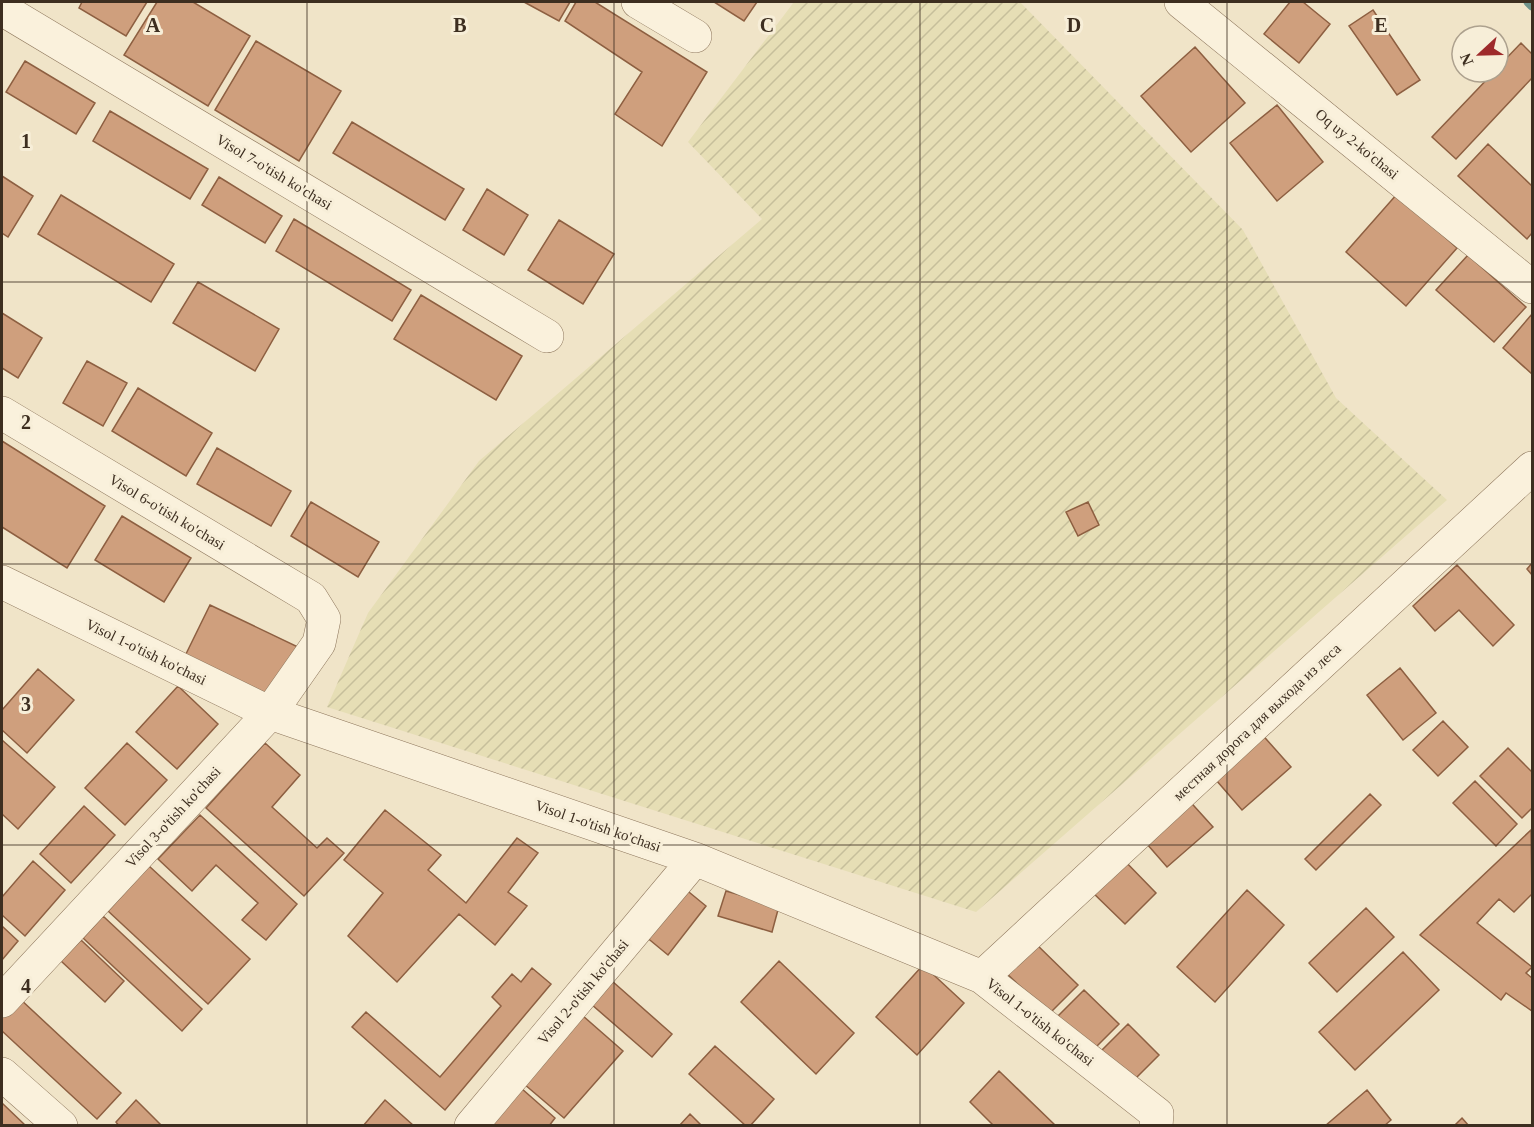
<svg xmlns="http://www.w3.org/2000/svg" width="1534" height="1127" font-family="Georgia,serif">
<defs>
<pattern id="farmland-furrows" width="10" height="10" patternUnits="userSpaceOnUse" patternTransform="scale(1.5)"><rect width="10" height="10" fill="#e6deb5"/><path d="M-1 1l2-2M0 10L10 0M9 11l2-2" fill="none" stroke="#c6bf9b"/></pattern>
</defs>
<rect width="100%" height="100%" fill="#f0e4c8"/>
<!-- farmland -->
<path fill="url(#farmland-furrows)" d="M 794,2 L 1020,2 L 1243,230 L 1336,398 L 1447,500 L 976,912 L 327,707 L 368,613 L 479,461 L 762,219 L 688,142 Z"/>
<g fill="none" stroke-linecap="round" stroke-linejoin="round">
<!-- stream -->
<path stroke="#6f938a" stroke-width="9" d="M 1528,2 L 1532,6"/>
</g>
<!-- building -->
<path fill="#cf9f7d" stroke="#8d5f41" stroke-width="1.5" d="M 82,2 L 147,2 L 126,36 L 79,8 Z
M 157,2 L 193,2 L 250,36 L 208,106 L 124,55 Z
M 524,2 L 570,2 L 559,21 Z
M 576,2 L 595,2 L 707,72 L 662,146 L 615,114 L 642,72 L 565,21 Z
M 714,2 L 757,2 L 744,21 Z
M 1290,2 L 1303,2 L 1330,24 L 1299,63 L 1264,34 Z
M 1373,10 L 1420,80 L 1397,95 L 1349,26 Z
M 256,41 L 341,91 L 299,161 L 215,110 Z
M 1521,43 L 1532,54 L 1532,78 L 1456,159 L 1432,137 L 1494,72 L 1498,72 L 1498,67 Z
M 1195,47 L 1245,103 L 1191,152 L 1141,96 Z
M 25,61 L 95,103 L 76,134 L 6,92 Z
M 1277,105 L 1323,162 L 1277,201 L 1230,143 Z
M 110,111 L 208,169 L 190,199 L 93,141 Z
M 352,122 L 464,189 L 445,220 L 333,153 Z
M 1488,144 L 1532,186 L 1532,233 L 1527,239 L 1458,176 Z
M 2,176 L 33,196 L 8,237 L 2,233 Z
M 219,177 L 282,216 L 265,243 L 202,205 Z
M 487,189 L 528,215 L 504,255 L 463,230 Z
M 1397,194 L 1457,248 L 1406,306 L 1346,252 Z
M 61,195 L 174,264 L 151,302 L 38,234 Z
M 294,219 L 411,290 L 392,321 L 276,251 Z
M 559,220 L 614,254 L 583,304 L 528,270 Z
M 1468,255 L 1526,307 L 1494,342 L 1436,290 Z
M 198,282 L 279,329 L 255,371 L 173,323 Z
M 421,295 L 522,356 L 496,400 L 394,339 Z
M 2,313 L 42,338 L 18,378 L 2,368 Z
M 1532,314 L 1532,374 L 1503,348 Z
M 87,361 L 127,383 L 103,426 L 63,403 Z
M 138,388 L 212,433 L 186,476 L 112,431 Z
M 2,441 L 105,506 L 67,568 L 2,527 Z
M 217,448 L 291,491 L 271,526 L 197,484 Z
M 311,502 L 379,542 L 358,577 L 291,536 Z
M 1088,502 L 1099,525 L 1078,536 L 1066,512 Z
M 122,516 L 191,558 L 164,602 L 95,560 Z
M 1532,563 L 1532,575 L 1527,569 Z
M 1457,565 L 1514,625 L 1493,646 L 1459,610 L 1435,631 L 1413,606 Z
M 210,605 L 298,647 L 266,696 L 183,660 Z
M 1400,668 L 1436,713 L 1403,740 L 1367,695 Z
M 38,669 L 74,700 L 27,753 L 2,730 L 2,710 Z
M 178,686 L 218,724 L 177,769 L 136,732 Z
M 1443,721 L 1468,747 L 1438,776 L 1413,750 Z
M 1258,730 L 1291,767 L 1242,810 L 1210,773 Z
M 2,740 L 55,787 L 18,829 L 2,814 Z
M 127,743 L 167,780 L 125,825 L 85,788 Z
M 265,743 L 300,775 L 272,807 L 317,848 L 327,838 L 344,853 L 304,896 L 206,808 Z
M 1508,748 L 1532,772 L 1532,808 L 1522,818 L 1480,776 Z
M 1475,781 L 1517,824 L 1496,846 L 1453,803 Z
M 1370,794 L 1381,805 L 1316,870 L 1305,859 Z
M 1185,796 L 1213,827 L 1167,867 L 1140,836 Z
M 84,806 L 115,835 L 71,883 L 40,854 Z
M 385,810 L 441,855 L 428,870 L 466,903 L 517,838 L 538,853 L 508,892 L 527,906 L 495,945 L 459,914 L 397,982 L 348,936 L 383,893 L 344,860 Z
M 200,815 L 297,904 L 266,940 L 242,920 L 258,903 L 216,865 L 192,891 L 158,859 Z
M 1531,830 L 1532,894 L 1514,912 L 1499,899 L 1477,923 L 1532,967 L 1526,973 L 1532,978 L 1532,1011 L 1506,993 L 1501,1000 L 1420,935 Z
M 1120,856 L 1156,893 L 1125,924 L 1088,888 Z
M 33,861 L 65,890 L 25,936 L 2,915 L 2,897 Z
M 149,866 L 250,959 L 208,1004 L 108,911 Z
M 684,888 L 706,906 L 668,955 L 645,936 Z
M 1247,890 L 1284,925 L 1215,1002 L 1177,967 Z
M 726,891 L 779,906 L 772,932 L 718,916 Z
M 1366,908 L 1394,937 L 1337,992 L 1309,963 Z
M 103,916 L 202,1009 L 182,1031 L 83,938 Z
M 2,926 L 18,941 L 2,960 Z
M 81,940 L 124,981 L 105,1002 L 61,961 Z
M 1032,940 L 1078,985 L 1049,1014 L 1003,970 Z
M 1403,952 L 1439,990 L 1355,1070 L 1319,1032 Z
M 779,961 L 854,1033 L 816,1074 L 741,1002 Z
M 923,965 L 964,1003 L 917,1055 L 876,1017 Z
M 532,968 L 551,984 L 445,1110 L 352,1027 L 366,1012 L 440,1077 L 501,1006 L 492,997 L 512,974 L 521,982 Z
M 612,981 L 672,1034 L 652,1057 L 591,1004 Z
M 1084,990 L 1119,1024 L 1093,1050 L 1058,1016 Z
M 19,998 L 121,1093 L 97,1119 L 2,1031 L 2,1017 Z
M 583,1016 L 623,1051 L 564,1118 L 524,1084 Z
M 1128,1024 L 1159,1055 L 1130,1084 L 1099,1053 Z
M 715,1046 L 774,1099 L 750,1126 L 746,1126 L 689,1074 Z
M 999,1071 L 1056,1126 L 994,1126 L 970,1102 Z
M 521,1088 L 555,1118 L 549,1126 L 488,1126 Z
M 1367,1090 L 1391,1120 L 1384,1126 L 1325,1126 Z
M 136,1100 L 162,1126 L 119,1126 L 116,1122 Z
M 385,1100 L 414,1126 L 363,1126 Z
M 2,1103 L 26,1126 L 2,1126 Z
M 690,1114 L 702,1126 L 679,1126 Z
M 1462,1118 L 1469,1126 L 1454,1126 Z"/>
<g fill="none" stroke-linecap="round" stroke-linejoin="round">
<!-- minor casing -->
<g stroke="#8d765c" stroke-width="34">
<path id="minor" d="M 638,2 L 695,36
M 1181,2 L 1532,287
M 2,9 L 547,336
M 2,413 L 311,598 L 324,619 L 319,643 L 270,713 L 2,1001
M 2,582 L 270,713 L 695,859 L 982,977 L 1157,1114 L 1156,1126
M 982,977 L 1532,468
M 2,1074 L 61,1126
M 471,1126 L 695,859"/>
</g>
<!-- minor -->
<use href="#minor" stroke="#faf1dc" stroke-width="33"/>
</g>
<!-- grid -->
<path fill="none" stroke="#3d2e20" stroke-width="1.5" stroke-opacity="0.55" d="M 307,2 L 307,1126M 614,2 L 614,1126M 920,2 L 920,1126M 1227,2 L 1227,1126M 2,282 L 1532,282M 2,564 L 1532,564M 2,845 L 1532,845"/>
<g text-anchor="middle" stroke-width="6" stroke-linejoin="round" paint-order="stroke">
<!-- street labels -->
<g font-size="15" fill="#3d2e20" stroke="#f7eed8">
<text transform="translate(1357 144) rotate(39)" y="5">Oq uy 2-ko'chasi</text>
<text transform="translate(274 172) rotate(31)" y="5">Visol 7-o'tish ko'chasi</text>
<text transform="translate(167 512) rotate(31)" y="5">Visol 6-o'tish ko'chasi</text>
<text transform="translate(146 652) rotate(26)" y="5">Visol 1-o'tish ko'chasi</text>
<text transform="translate(1257 722) rotate(-43)" y="5">местная дорога для выхода из леса</text>
<text transform="translate(173 817) rotate(-47)" y="5">Visol 3-o'tish ko'chasi</text>
<text transform="translate(598 826) rotate(19)" y="5">Visol 1-o'tish ko'chasi</text>
<text transform="translate(583 992) rotate(-50)" y="5">Visol 2-o'tish ko'chasi</text>
<text transform="translate(1040 1022) rotate(38)" y="5">Visol 1-o'tish ko'chasi</text>
</g>
</g>
<g font-size="20" text-anchor="middle" font-weight="bold" fill="#3d2e20" stroke="#f7eed8" stroke-width="6" stroke-linejoin="round" paint-order="stroke">
<text x="153" y="32">A</text>
<text x="460" y="32">B</text>
<text x="767" y="32">C</text>
<text x="1074" y="32">D</text>
<text x="1381" y="32">E</text>
<text x="26" y="148">1</text>
<text x="26" y="429">2</text>
<text x="26" y="711">3</text>
<text x="26" y="993">4</text>
</g>
<!-- border -->
<rect width="1534" height="1127" fill="none" stroke="#3d2e20" stroke-width="6"/>
<!-- north arrow -->
<g transform="translate(1480 54) rotate(248)"><circle r="28" fill="#f7eed8" stroke="#ada18e" stroke-width="1.5"/>
<path d="M0-4.5L10 22L0 15L-10 22Z" fill="#9e2a2b"/>
<text y="-9" font-size="16" font-weight="bold" text-anchor="middle" fill="#3d2e20">N</text>
</g>
</svg>
